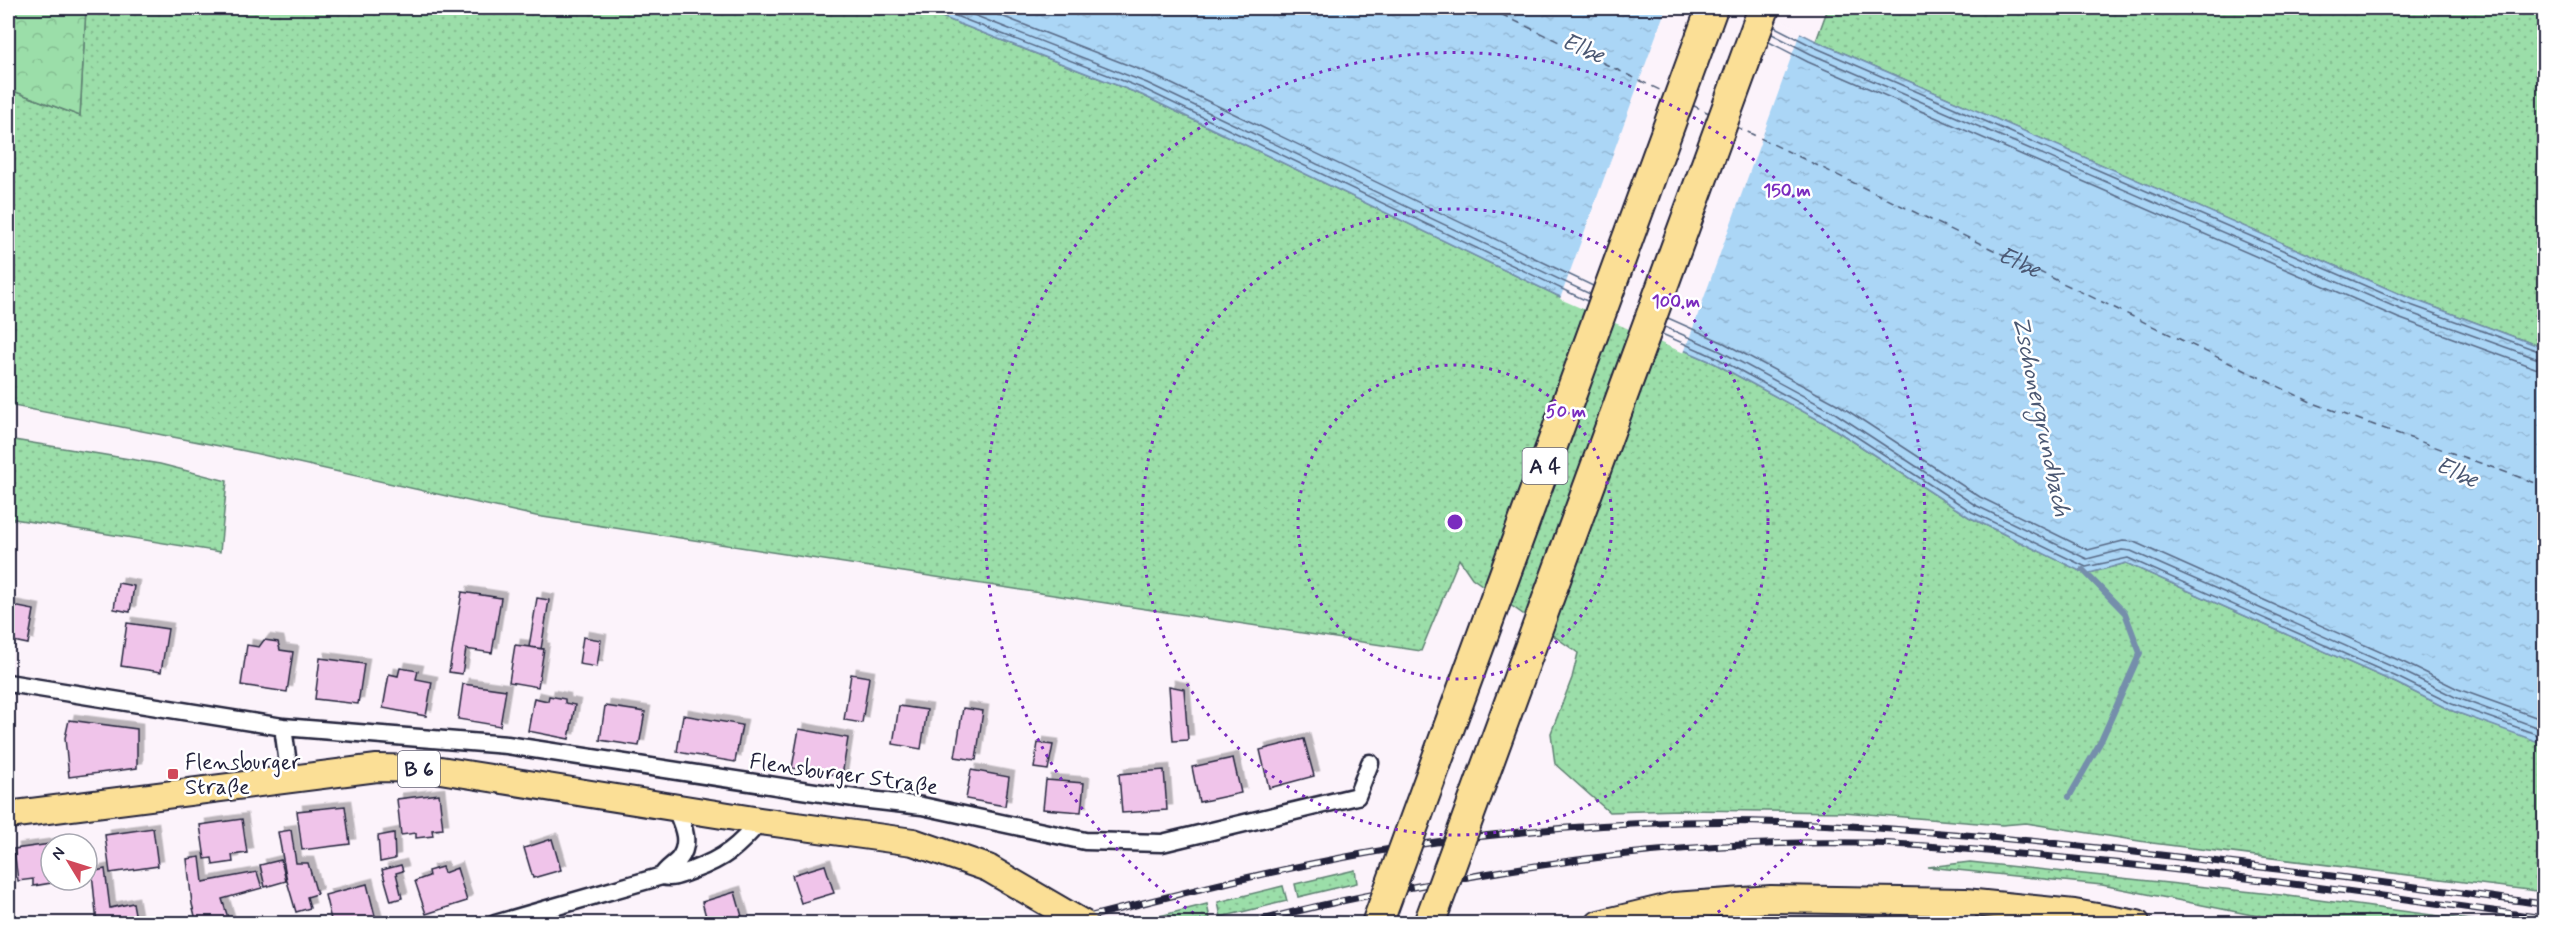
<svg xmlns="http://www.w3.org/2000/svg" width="2552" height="931" font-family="Mynerve,sans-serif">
<defs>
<pattern id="grass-dots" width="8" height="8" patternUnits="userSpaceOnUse" patternTransform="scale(1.5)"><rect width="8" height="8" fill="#9bdea9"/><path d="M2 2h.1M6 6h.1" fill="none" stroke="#85be92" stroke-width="1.8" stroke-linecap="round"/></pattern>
<pattern id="forest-crowns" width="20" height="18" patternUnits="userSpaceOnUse" patternTransform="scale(1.5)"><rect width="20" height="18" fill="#9bdea9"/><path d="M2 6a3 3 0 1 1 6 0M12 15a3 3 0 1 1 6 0" fill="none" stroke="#85be92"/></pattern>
<pattern id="water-ripples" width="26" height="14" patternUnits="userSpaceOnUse" patternTransform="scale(1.5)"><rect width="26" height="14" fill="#abd6f6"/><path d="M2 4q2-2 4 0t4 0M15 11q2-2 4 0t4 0" fill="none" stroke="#93b7d4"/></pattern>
<filter id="shadow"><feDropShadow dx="5.5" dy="-5.5" stdDeviation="0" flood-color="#0004"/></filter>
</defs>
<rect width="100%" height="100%" fill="#fcf3fb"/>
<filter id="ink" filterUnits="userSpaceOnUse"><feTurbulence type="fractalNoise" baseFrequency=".0167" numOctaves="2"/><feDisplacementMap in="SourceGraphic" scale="12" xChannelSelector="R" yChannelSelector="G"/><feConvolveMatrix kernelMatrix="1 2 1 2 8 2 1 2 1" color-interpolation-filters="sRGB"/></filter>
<g filter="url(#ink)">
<!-- grass -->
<path fill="url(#grass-dots)" stroke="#5e8072" stroke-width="1.5" d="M 86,8 L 919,8 L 1142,95 L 1556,295 L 1714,363 L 1828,425 L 1969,517 L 2086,574 L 2126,563 L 2396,683 L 2450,710 L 2544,743 L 2544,892 L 2152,843 L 2026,823 L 2002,825 L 1843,812 L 1680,810 L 1609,812 L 1555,764 L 1551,733 L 1572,678 L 1578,653 L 1472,578 L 1459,559 L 1421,651 L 536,516 L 245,451 L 8,405 L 8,89 L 80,116 Z
M 1828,8 L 2544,8 L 2544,348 L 2407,297 L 1816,41 Z
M 8,439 L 160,464 L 227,481 L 220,552 L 8,518 Z
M 1970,862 L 2281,895 L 2492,923 L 2292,923 L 2102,885 L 1928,867 Z
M 1355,870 L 1357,883 L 1298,897 L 1295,884 Z
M 1283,886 L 1287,901 L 1221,917 L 1218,902 Z
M 1207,904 L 1210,919 L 1192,923 L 1140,923 L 1140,921 Z"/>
<!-- forest -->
<path fill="url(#forest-crowns)" stroke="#5e8072" stroke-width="1.5" d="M 8,8 L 86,8 L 80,116 L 8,89 Z"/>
<!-- water -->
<path fill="url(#water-ripples)" stroke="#748eab" stroke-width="1.5" d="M 919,8 L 1750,8 L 1816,41 L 2407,297 L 2544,348 L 2544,744 L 2450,710 L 2396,683 L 2126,563 L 2086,574 L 1969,517 L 1828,425 L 1714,363 L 1556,295 L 1142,95 Z"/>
<!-- pier -->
<path fill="#fcf3fb" d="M 1666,8 L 1757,8 L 1801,30 L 1684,353 L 1560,299 Z"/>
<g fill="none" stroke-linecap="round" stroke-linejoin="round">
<!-- shore -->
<path stroke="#596a86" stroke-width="1.5" d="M 935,8 L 1144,89 L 1587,301
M 956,8 L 1147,83 L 1590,294
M 981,8 L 1151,74 L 1593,286
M 1775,27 L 1814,47 L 2405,303 L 2544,353
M 1772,34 L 1811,54 L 2402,310 L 2544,361
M 1769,42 L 1808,62 L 2398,318 L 2535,368 L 2544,370
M 1668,318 L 1724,343 L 1839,405 L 1980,497 L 2088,550 L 2123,541 L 2134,542 L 2405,663 L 2458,689 L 2544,720
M 1665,327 L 1720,351 L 1835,413 L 1975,505 L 2087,559 L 2122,550 L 2131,551 L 2402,671 L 2455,697 L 2544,730
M 1662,334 L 1717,358 L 1831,420 L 1972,512 L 2086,567 L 2128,558 L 2399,678 L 2452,704 L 2544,737"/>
<!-- stream -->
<path stroke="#748eab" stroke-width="6" d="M 2069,797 L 2101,741 L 2140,653 L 2125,613 L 2083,570"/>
<!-- ferry -->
<g stroke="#4b5873" stroke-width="1.5" stroke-dasharray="8 6" stroke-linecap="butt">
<path d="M 1488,8 L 1666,93"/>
<path d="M 1692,105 L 1709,113"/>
<path id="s1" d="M 1735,126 L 2313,403 L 2544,486"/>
</g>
</g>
<!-- building -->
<path fill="#f0c4ea" stroke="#22223b" stroke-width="1.5" filter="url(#shadow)" d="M 118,583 L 134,586 L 130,612 L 114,609 Z
M 462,592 L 501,598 L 492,653 L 466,649 L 462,674 L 449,672 Z
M 537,598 L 549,600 L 541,649 L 529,647 Z
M 8,605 L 34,610 L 28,644 L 8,640 Z
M 127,623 L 168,629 L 161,672 L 121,666 Z
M 583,637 L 601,640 L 597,667 L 579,664 Z
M 264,640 L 278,642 L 280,650 L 293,652 L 287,692 L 241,685 L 247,645 L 259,647 Z
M 515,645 L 544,649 L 538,687 L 509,682 Z
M 320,658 L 364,664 L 358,704 L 315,699 Z
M 400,668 L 418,671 L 416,679 L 432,682 L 426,716 L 383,708 L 389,674 L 398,676 Z
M 851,674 L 869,677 L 862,723 L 844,720 Z
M 463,684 L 506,690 L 500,726 L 458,719 Z
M 1169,686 L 1184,689 L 1188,740 L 1173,741 Z
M 549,696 L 565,699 L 565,703 L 575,705 L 569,739 L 528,731 L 534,698 L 548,701 Z
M 605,706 L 645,712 L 639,746 L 600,740 Z
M 899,706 L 927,710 L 921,749 L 893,744 Z
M 963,708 L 983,711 L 976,760 L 955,757 Z
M 683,715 L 742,725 L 735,762 L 677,752 Z
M 69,720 L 137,729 L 137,768 L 69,777 L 65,738 Z
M 799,729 L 848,738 L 842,776 L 792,768 Z
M 1304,739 L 1314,776 L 1269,788 L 1260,750 Z
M 1038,743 L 1053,745 L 1048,770 L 1034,768 Z
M 1233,758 L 1241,793 L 1199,802 L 1192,767 Z
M 971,770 L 1009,777 L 1005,806 L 966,799 Z
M 1164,770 L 1167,810 L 1122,813 L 1119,774 Z
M 1046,780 L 1084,783 L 1081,812 L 1043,809 Z
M 439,794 L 443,829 L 432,830 L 433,836 L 416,838 L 416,833 L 401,835 L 397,799 Z
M 345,806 L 350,844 L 302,850 L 297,811 Z
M 242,819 L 247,853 L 232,855 L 233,862 L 213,865 L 212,858 L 205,859 L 200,825 Z
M 153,828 L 158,866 L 110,873 L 105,835 Z
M 291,830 L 296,863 L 308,863 L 317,894 L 307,897 L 310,908 L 296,912 L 287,881 L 278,832 Z
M 394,833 L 395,859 L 380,862 L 378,836 Z
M 552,839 L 561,870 L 533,878 L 524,848 Z
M 58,843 L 51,844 L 51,883 L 33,886 L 33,879 L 18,881 L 14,849 Z
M 200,857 L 203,882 L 257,872 L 262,888 L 222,899 L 230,924 L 197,924 L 192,904 L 187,859 Z
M 281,860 L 286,881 L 265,887 L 260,865 Z
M 401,865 L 403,871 L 396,873 L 402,898 L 391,901 L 382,870 Z
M 825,865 L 834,893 L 801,903 L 792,875 Z
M 442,867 L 444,873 L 457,868 L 467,901 L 426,914 L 415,881 L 429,876 L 428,871 Z
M 105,869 L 110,908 L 133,903 L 136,919 L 120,924 L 97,924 L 92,872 Z
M 367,884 L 377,924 L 332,924 L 325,895 Z
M 735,892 L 743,920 L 731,924 L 708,924 L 702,902 Z"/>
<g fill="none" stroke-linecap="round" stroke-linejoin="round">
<!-- minor casing -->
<g stroke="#22223b" stroke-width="21">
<path id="minor" d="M 8,683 L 283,727 L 507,745 L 861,799 L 922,806 L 1085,841 L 1162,843 L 1357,796 L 1370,763
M 283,727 L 290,779
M 662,876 C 667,868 674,865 679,859 C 692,842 682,824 675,807
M 495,924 L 662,876 C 674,879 681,874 693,870 C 725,858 738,847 760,821"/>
</g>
<!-- tertiary casing -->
<g stroke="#22223b" stroke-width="24">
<path id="tertiary" d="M 1965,924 L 1965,902"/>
</g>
<!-- primary casing -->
<g stroke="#22223b" stroke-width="30">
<path id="primary" d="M 8,815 L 377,768 L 434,769 L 760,821 L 913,842 L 988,868
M 1599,924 L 1674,906 L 1771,899 L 1965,902 L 2074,913 L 2137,924"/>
</g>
<!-- minor -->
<use href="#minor" stroke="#fff" stroke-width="16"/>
<!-- tertiary -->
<use href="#tertiary" stroke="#fff" stroke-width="20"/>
<!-- primary -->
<use href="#primary" stroke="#fbdf96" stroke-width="26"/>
<!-- rail casing -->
<g stroke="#22223b" stroke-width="7">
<path id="rail" d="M 1061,924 C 1185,892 1309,860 1436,842 C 1517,831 1601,824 1683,822 C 1789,819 1894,829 1999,838 C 2181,855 2363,880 2544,904
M 1249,924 C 1310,906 1372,894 1435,883 C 1579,856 1719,840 1865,843 C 1925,844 1984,851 2042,856 C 2210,871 2377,895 2544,918"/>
</g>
<!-- rail -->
<use href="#rail" stroke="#fff" stroke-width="4.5" stroke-dasharray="14" stroke-linecap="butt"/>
<!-- primary-bridge casing -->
<g stroke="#22223b" stroke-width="30" stroke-linecap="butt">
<path id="primary-bridge" d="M 988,868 L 1084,924"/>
</g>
<!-- motorway-bridge casing -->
<g stroke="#22223b" stroke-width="34" stroke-linecap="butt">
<path id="motorway-bridge" d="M 1377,924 L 1712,8
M 1429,924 L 1764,8"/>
</g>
<!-- primary-bridge -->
<use href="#primary-bridge" stroke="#fbdf96" stroke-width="26"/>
<!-- motorway-bridge -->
<use href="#motorway-bridge" stroke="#fbdf96" stroke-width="30"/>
</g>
</g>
<!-- distance rings -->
<g fill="none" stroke="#7b2cbf" stroke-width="3" stroke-dasharray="3 6">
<circle cx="1455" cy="522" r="157"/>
<circle cx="1455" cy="522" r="313"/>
<path d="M1209 923A470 470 0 1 1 1701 923"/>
</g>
<!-- markers -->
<rect fill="#d1495b" stroke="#fff" stroke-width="2" x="167" y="768" width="12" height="12" rx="3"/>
<g text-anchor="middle" stroke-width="5" stroke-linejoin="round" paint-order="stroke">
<!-- shield labels -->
<g fill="#fff" stroke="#646476" stroke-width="1.5">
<rect x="1522.5" y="448" width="45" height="36" rx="4.5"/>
<rect x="398" y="751" width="42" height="36" rx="4.5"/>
</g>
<g font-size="21" font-weight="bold" fill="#22223b">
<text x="1545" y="473">A 4</text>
<text x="419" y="776">B 6</text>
</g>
<!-- poi labels -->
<g font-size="22" fill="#22223b" stroke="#fff" text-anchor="start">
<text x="185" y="769">Flensburger<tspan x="185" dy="25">Straße</tspan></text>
</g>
<!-- street labels -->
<g font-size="22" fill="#22223b" stroke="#fff">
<text transform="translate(844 773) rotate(8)" y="8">Flensburger Straße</text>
</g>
<!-- water labels -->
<g font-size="24" font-style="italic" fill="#4b5873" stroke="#fff">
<text transform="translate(1583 48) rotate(25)" y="8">Elbe</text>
<text dy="8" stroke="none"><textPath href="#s1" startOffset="315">Elbe</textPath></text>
<text transform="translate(2042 416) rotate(78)" y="8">Zschonergrundbach</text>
<text transform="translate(2457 472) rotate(26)" y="8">Elbe</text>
</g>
</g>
<circle cx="1455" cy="522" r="9" fill="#7b2cbf" stroke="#fff" stroke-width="3"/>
<g font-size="18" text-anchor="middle" font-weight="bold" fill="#7b2cbf" stroke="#fff" stroke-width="5" stroke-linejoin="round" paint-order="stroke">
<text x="1787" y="196">150 m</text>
<text x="1676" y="307">100 m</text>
<text x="1566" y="417">50 m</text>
</g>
<!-- margin -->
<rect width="2552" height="931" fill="none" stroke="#fff" stroke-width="30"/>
<rect x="15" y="15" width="2522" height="901" fill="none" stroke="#22223b" stroke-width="2" filter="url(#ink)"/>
<!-- north arrow -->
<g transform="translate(69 862) rotate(308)"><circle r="28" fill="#ffffff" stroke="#a7a7b1" stroke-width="1.5"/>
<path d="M0-4.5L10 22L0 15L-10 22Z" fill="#d1495b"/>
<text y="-9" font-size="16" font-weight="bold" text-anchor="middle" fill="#22223b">N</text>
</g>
</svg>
